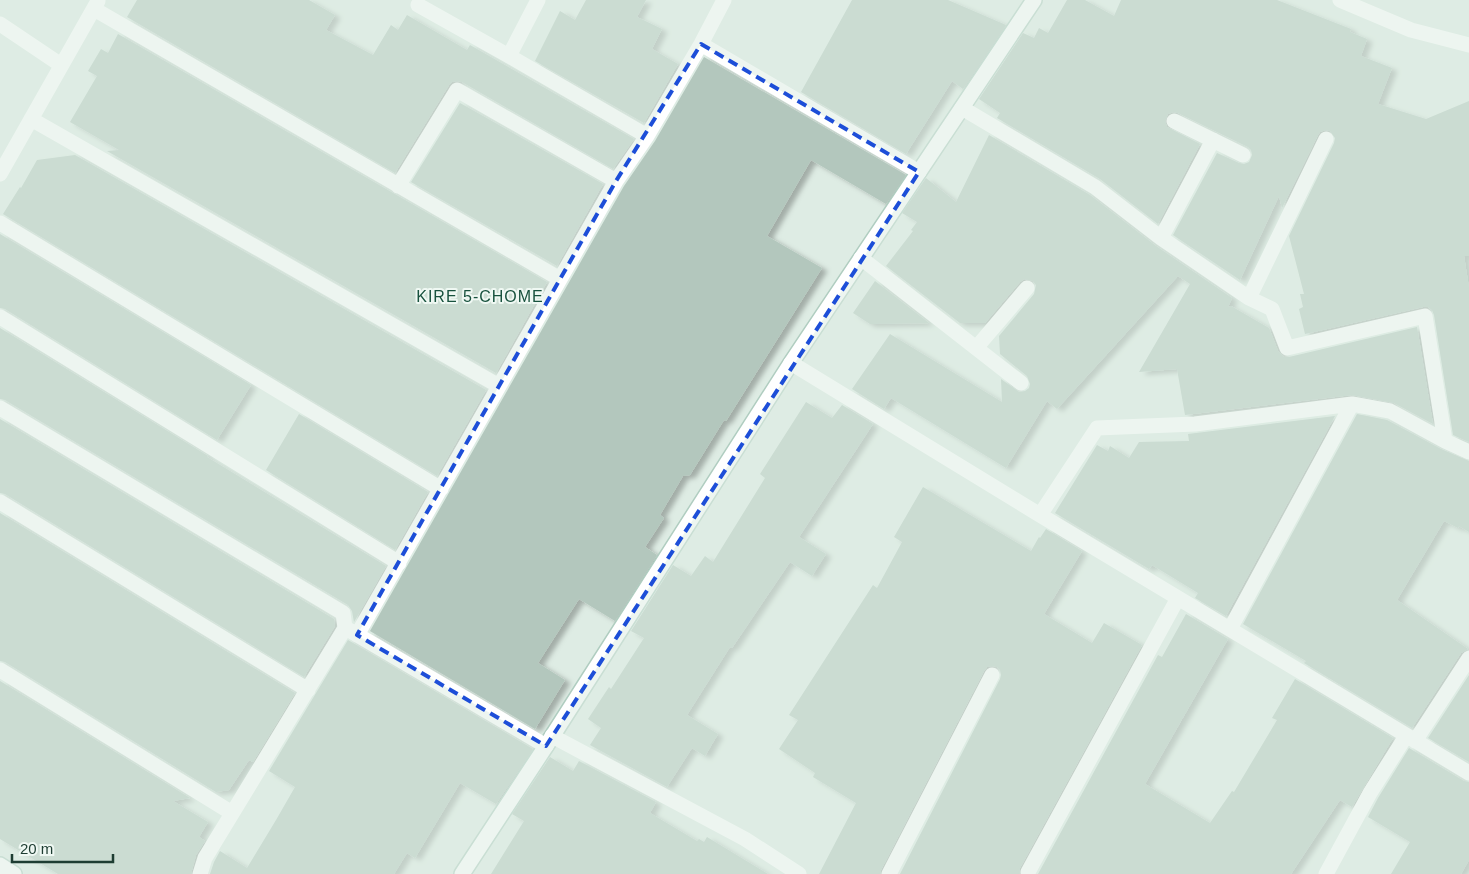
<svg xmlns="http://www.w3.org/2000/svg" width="1469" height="874" font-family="Arial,sans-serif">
<defs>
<filter id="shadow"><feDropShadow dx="5.5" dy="3" stdDeviation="2.5" flood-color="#0004"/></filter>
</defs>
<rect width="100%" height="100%" fill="#deece4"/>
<!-- building -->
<path fill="#b3c7bd" filter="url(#shadow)" d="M 137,0 L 309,0 L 335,15 L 326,30 L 373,55 L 391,25 L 398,30 L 407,15 L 467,50 L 470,45 L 634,139 L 613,169 L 462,82 L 457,81 L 452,82 L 449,85 L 395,173 L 127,17 Z
M 586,0 L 646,0 L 637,17 L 662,29 L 652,49 L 678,64 L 644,123 L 535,61 L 560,11 L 575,20 Z
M 852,0 L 948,0 L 1006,25 L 963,89 L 952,81 L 906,154 L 801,92 Z
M 1067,0 L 1085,0 L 1114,16 L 1121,0 L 1277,0 L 1351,29 L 1350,32 L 1367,39 L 1361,56 L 1392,68 L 1378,104 L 1426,119 L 1469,101 L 1469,256 L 1464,256 L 1469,288 L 1469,442 L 1453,435 L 1434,315 L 1432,310 L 1428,307 L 1423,307 L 1305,334 L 1299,309 L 1303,307 L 1300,294 L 1304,294 L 1289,236 L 1334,143 L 1335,138 L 1330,131 L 1325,130 L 1320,132 L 1318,135 L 1282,208 L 1279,196 L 1240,280 L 1173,235 L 1217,153 L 1239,163 L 1244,164 L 1249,162 L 1252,155 L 1251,150 L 1248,147 L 1178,113 L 1173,112 L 1168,114 L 1165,121 L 1167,127 L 1200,144 L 1158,224 L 1100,179 L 997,118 L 1000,113 L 979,99 L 1023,33 L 1034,38 L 1039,28 L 1048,33 Z
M 118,34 L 547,282 L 496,373 L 107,151 L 119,150 L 70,122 L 97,76 L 88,71 L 101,49 L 108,53 Z
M 704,57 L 906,175 L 886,204 L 811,160 L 767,236 L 822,268 L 726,421 L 724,420 L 690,475 L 683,476 L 660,515 L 664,518 L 645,547 L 657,555 L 615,621 L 579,599 L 538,663 L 565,680 L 535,729 L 370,631 L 624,186 L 655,141 Z
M 460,103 L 603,184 L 557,266 L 411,182 Z
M 989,135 L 1090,195 L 1156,246 L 1232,298 L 1228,307 L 1231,306 L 1269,328 L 1278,351 L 1284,357 L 1289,357 L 1417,327 L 1433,424 L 1394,403 L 1352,395 L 1185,415 L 1177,369 L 1139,372 L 1190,284 L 1178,276 L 1057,409 L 1047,401 L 1006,468 L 891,398 L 884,409 L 852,389 L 890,334 L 1002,402 L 1001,379 L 1019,392 L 1025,391 L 1029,388 L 1030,384 L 1027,376 L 1000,354 L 999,336 L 1034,294 L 1036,285 L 1033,281 L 1024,279 L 1020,282 L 985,323 L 960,323 L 886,266 L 913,231 L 911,230 L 917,222 L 902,213 L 926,178 L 956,202 Z
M 75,155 L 486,390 L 437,476 L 3,214 L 20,187 L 21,188 L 37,160 Z
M 0,234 L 251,385 L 217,440 L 5,309 L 0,308 Z
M 875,281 L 929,323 L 870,324 L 853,313 Z
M 0,328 L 208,456 L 207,457 L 386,566 L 354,622 L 352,611 L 348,605 L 5,400 L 0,399 Z
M 806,402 L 832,418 L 842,405 L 873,424 L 799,537 L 826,554 L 812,576 L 790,562 L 732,648 L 730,647 L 687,715 L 718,734 L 705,756 L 692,748 L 667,787 L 590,745 L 601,728 L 588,719 L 609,687 L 611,689 L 644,638 L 631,631 L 673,565 L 691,576 L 705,556 L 713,562 L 765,478 L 760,474 Z
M 299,414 L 428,492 L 395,550 L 266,470 Z
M 1357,414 L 1387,420 L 1441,449 L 1469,461 L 1469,532 L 1459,526 L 1458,528 L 1444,521 L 1397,600 L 1468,649 L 1461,653 L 1412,728 L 1304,663 L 1306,661 L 1243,624 Z
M 1335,416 L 1226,616 L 1195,598 L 1198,593 L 1152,565 L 1149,569 L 1055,513 L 1097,445 L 1108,451 L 1110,446 L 1129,458 L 1139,442 L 1189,441 L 1188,434 Z
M 0,419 L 334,619 L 335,626 L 304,677 L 5,494 L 0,493 Z
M 923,487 L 1031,551 L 1039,537 L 1040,538 L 1046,529 L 1082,551 L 1044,614 L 1092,643 L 1104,623 L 1142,645 L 1020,868 L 1019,874 L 900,874 L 1000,679 L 1001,675 L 1000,670 L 997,667 L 992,666 L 987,667 L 984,671 L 881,870 L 880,874 L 819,874 L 856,803 L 813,777 L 815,773 L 779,749 L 798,720 L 789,715 L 873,585 L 877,588 L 902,542 L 894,537 Z
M 0,513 L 295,693 L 253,762 L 249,760 L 229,790 L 216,792 L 5,662 L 0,661 Z
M 1186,614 L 1228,639 L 1145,784 L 1210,823 L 1232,791 L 1234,792 L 1277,720 L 1272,718 L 1295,679 L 1393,738 L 1352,807 L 1340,800 L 1291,874 L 1038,874 L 1158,655 L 1162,657 Z
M 348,640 L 533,749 L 496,804 L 460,783 L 415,858 L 407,853 L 394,874 L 210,874 L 214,862 L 220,851 L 247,868 L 276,820 L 295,787 L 269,771 Z
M 1469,675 L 1469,762 L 1428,738 Z
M 0,681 L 190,798 L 173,801 L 208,822 L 199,837 L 205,841 L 196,855 L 191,874 L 58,874 L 0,839 Z
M 1409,748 L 1464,781 L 1469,782 L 1469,860 L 1461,874 L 1391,874 L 1410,842 L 1368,817 L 1378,798 Z
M 550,757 L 573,771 L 579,761 L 656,802 L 650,813 L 697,841 L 699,839 L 704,842 L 707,837 L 768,874 L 491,874 L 524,821 L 512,814 Z"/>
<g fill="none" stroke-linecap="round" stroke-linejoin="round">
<!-- secondary casing -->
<g stroke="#b0cdc0" stroke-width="18">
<path id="secondary" d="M 0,865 L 14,874
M 462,874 L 546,746 L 791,363 L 1034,0"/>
</g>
<!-- street -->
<path stroke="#fff" stroke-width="15" d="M 1340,0 L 1411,30 L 1469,45
M 418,5 L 509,56 L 647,136
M 94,9 L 560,279
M 0,24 L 61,65
M 701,44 L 919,172
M 509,56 L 538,0
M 962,108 L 1095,187 L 1161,238 L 1249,298 L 1272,309 L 1287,348 L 1425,316 L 1445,441
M 31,119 L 499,386
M 1174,121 L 1243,155
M 0,174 L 98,1
M 398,186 L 457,90 L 616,181
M 0,223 L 441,489
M 1161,238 L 1213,140
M 861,258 L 1021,383
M 1249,298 L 1326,139
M 0,317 L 399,563
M 976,348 L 1027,288
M 791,363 L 1040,515 L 1469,773
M 0,408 L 343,613 L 345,628 L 205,858 L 200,874
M 0,502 L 308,690
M 1040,515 L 1097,428 L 1195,424 L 1352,404 L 1390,411 L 1445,441 L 1469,452
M 1230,629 L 1352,404
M 349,630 L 546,746
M 357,635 L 616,181 L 647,136 L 701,44 L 724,0
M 0,670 L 232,813
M 552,736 L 745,839 L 799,874
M 1415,741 L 1469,658
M 1028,872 L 1178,598
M 889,874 L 992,675
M 1326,874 L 1370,793 L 1406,736"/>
<!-- secondary -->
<use href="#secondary" stroke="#fff" stroke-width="15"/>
</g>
<!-- marked area -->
<path d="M0 0H1469V874H0ZM 701,44 L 919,172 L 546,746 L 357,635 L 616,181 Z" fill="#deece4" fill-opacity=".55" fill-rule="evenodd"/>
<path fill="none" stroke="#1d4ed8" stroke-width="4" stroke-dasharray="10 6" stroke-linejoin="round" d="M 701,44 L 919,172 L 546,746 L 357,635 L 616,181 Z"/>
<g text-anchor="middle" stroke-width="4" stroke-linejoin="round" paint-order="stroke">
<!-- neighbourhood labels -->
<g font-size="16" letter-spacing="1" fill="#18523e" stroke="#eff8f3">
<text x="480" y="302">KIRE 5-CHOME</text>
</g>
</g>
<!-- scale -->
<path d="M12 854v8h101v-8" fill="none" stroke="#1e3d32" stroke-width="2.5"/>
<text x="20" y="854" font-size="15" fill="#1e3d32" stroke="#eff8f3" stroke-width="4" paint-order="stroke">20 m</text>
</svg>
